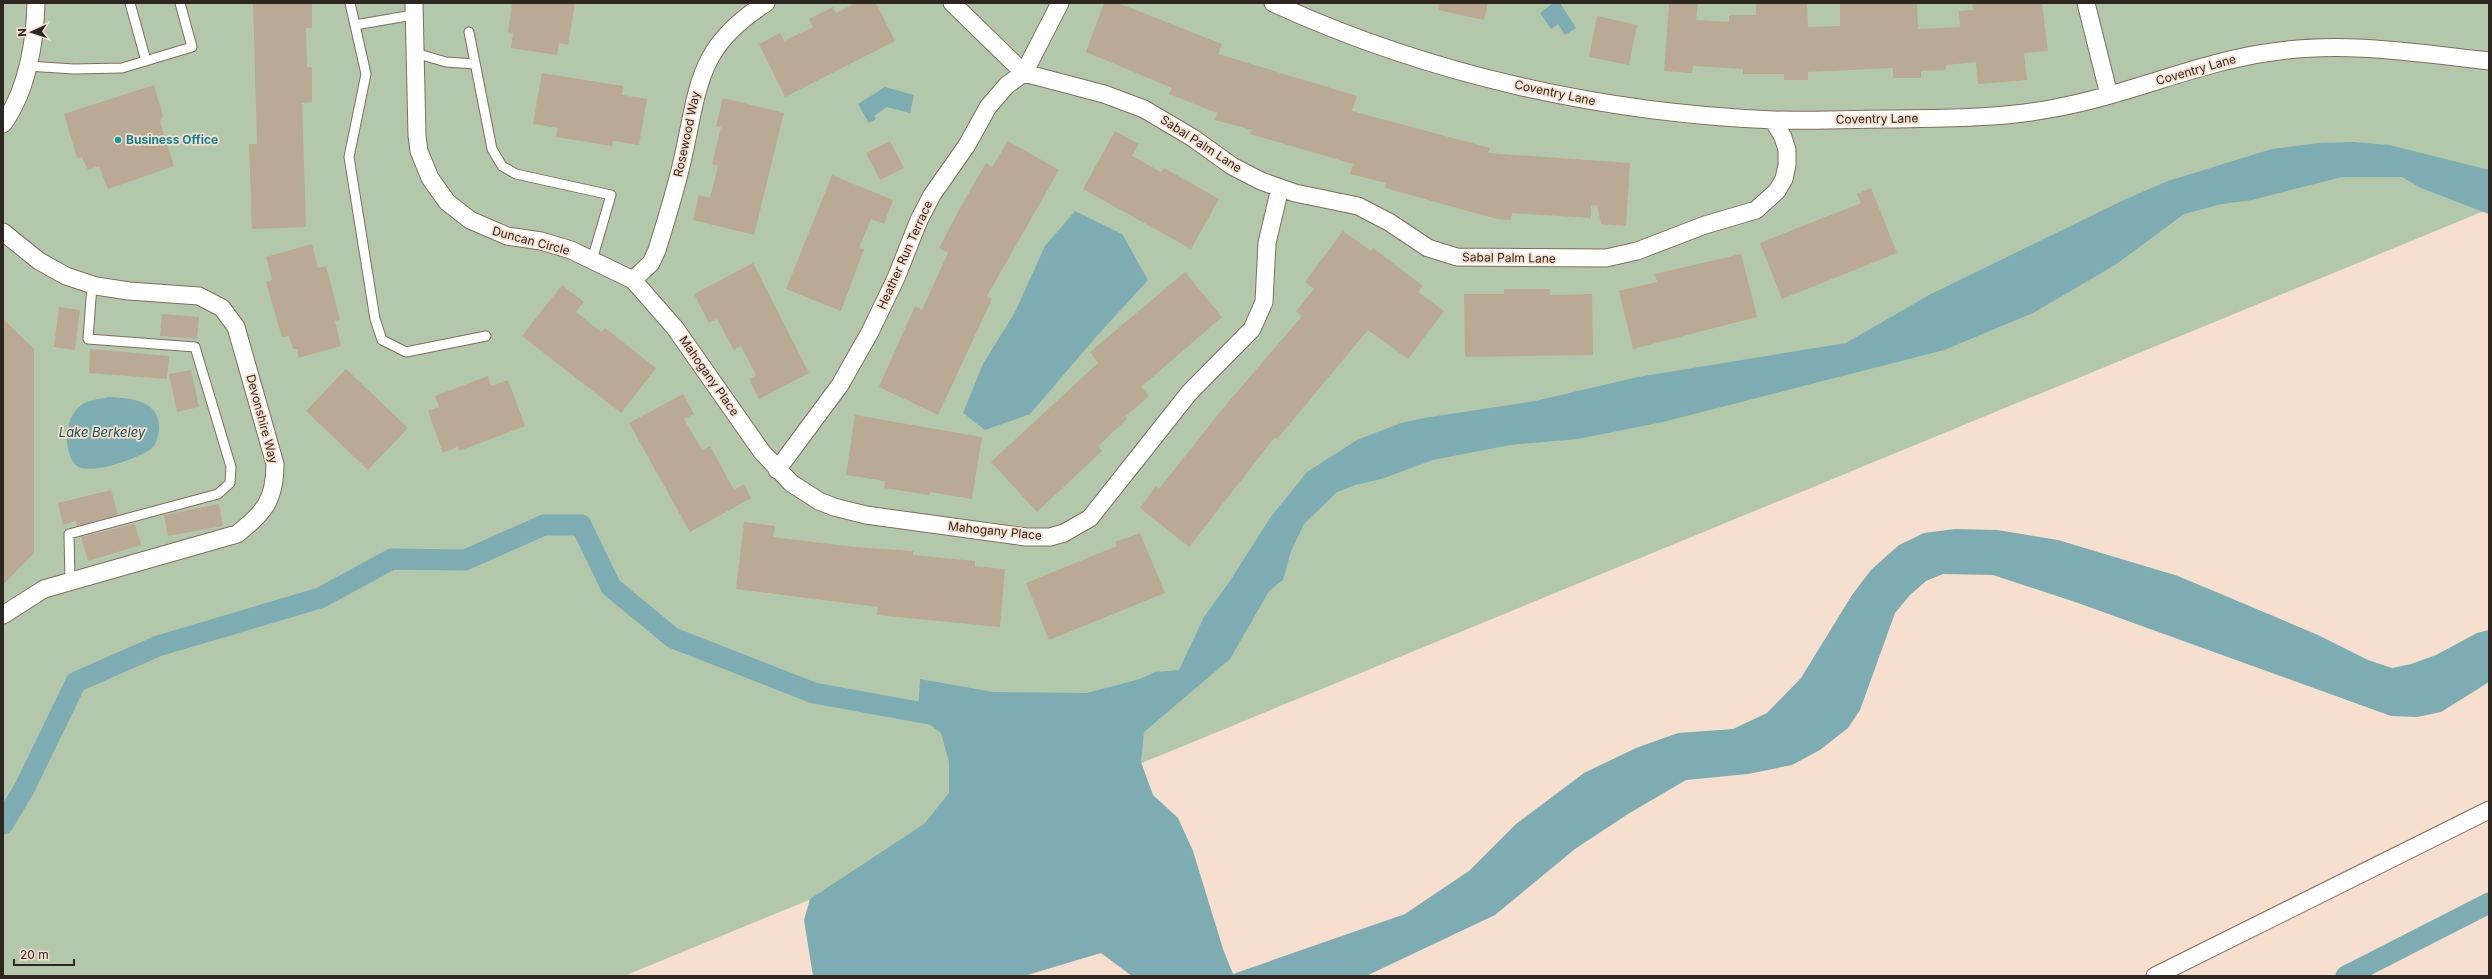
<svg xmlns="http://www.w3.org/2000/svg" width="2492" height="979" font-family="Inter,sans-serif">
<rect width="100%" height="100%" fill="#f6dfce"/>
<!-- green -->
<path fill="#b3c8ab" d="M 3,3 L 2489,3 L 2489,209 L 624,976 L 3,976 Z"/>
<!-- water -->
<path fill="#7dacb2" d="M 1553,3 L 1560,3 L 1576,28 L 1565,35 L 1558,24 L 1551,29 L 1540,13 Z
M 885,87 L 914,95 L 910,113 L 887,107 L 874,116 L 876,119 L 869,123 L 858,104 Z
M 2353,142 L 2389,145 L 2489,170 L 2489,214 L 2421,188 L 2402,177 L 2342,177 L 2252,200 L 2222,204 L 2184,214 L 2115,265 L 2033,313 L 1944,350 L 1663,422 L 1578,439 L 1510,445 L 1433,460 L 1381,479 L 1355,485 L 1337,492 L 1304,524 L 1291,551 L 1283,580 L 1269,591 L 1230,659 L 1144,732 L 1141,762 L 1153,795 L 1178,818 L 1193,851 L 1223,949 L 1233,974 L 1405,914 L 1469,871 L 1516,824 L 1584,773 L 1636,748 L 1678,733 L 1733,729 L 1767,713 L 1801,678 L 1852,595 L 1871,570 L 1899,545 L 1924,533 L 1955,529 L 1997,530 L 2058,540 L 2178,576 L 2318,635 L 2368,660 L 2392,668 L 2411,664 L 2436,655 L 2477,633 L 2489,630 L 2489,682 L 2441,712 L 2417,717 L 2391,716 L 2078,603 L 1993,575 L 1943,574 L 1926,581 L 1910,595 L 1895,613 L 1860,710 L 1848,728 L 1820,750 L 1792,765 L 1748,774 L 1686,780 L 1628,814 L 1575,849 L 1495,915 L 1366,976 L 1132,976 L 1101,953 L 1024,976 L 813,976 L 804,920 L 810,899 L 924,824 L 949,793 L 949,762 L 941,733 L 918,716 L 920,679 L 993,692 L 1087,693 L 1140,679 L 1155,672 L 1179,670 L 1204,617 L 1230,581 L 1270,518 L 1307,472 L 1357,440 L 1401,423 L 1424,418 L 1535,401 L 1638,377 L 1846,343 L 1929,295 L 2126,199 L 2168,181 L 2272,149 L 2319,143 Z
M 1075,211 L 1122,234 L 1148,280 L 1096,337 L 1030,414 L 985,430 L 963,413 L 983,364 L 1015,312 L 1045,246 Z
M 109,397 C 132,398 161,401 159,430 C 158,437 156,445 151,449 C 138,458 85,479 74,463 C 63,448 65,418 80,406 C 88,400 99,399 109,397 Z"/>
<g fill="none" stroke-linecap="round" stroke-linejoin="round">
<!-- canal -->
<path stroke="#7dacb2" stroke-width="21" d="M 3,824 L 24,789 L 76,682 L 158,646 L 320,598 L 392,559 L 465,560 L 544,525 L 581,525 L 611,587 L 673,638 L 814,693 L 946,717
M 2346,976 L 2489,903"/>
</g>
<!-- building -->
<path fill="#baa995" d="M 253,3 L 312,3 L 312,28 L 306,28 L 307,67 L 312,67 L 312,102 L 302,103 L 306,227 L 252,229 L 249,144 L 257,144 Z
M 512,3 L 575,3 L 568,45 L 559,43 L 557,55 L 511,48 L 513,33 L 508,32 Z
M 856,3 L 876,3 L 895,41 L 785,97 L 759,44 L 780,33 L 784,41 L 813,27 L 809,19 L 833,7 L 836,13 Z
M 1104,3 L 1118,3 L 1222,44 L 1218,54 L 1357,96 L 1352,111 L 1490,148 L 1488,153 L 1630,163 L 1626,226 L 1601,224 L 1597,205 L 1591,206 L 1591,218 L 1512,213 L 1511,220 L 1497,219 L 1385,188 L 1386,183 L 1350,174 L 1353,164 L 1250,134 L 1252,130 L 1215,120 L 1217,113 L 1169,94 L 1172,88 L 1086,52 Z
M 1439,3 L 1488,3 L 1484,20 L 1438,10 Z
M 1669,3 L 1698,3 L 1696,20 L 1729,22 L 1729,15 L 1756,15 L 1756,3 L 1807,3 L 1808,27 L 1840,26 L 1840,3 L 1917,3 L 1918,29 L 1960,27 L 1959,11 L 1973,10 L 1972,3 L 2042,3 L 2048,51 L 2024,53 L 2027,80 L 1978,84 L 1976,62 L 1946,65 L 1946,70 L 1921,71 L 1921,78 L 1893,78 L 1893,68 L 1808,72 L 1808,80 L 1784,80 L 1784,74 L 1743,74 L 1743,69 L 1693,66 L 1692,73 L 1664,71 Z
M 1597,16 L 1637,25 L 1629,65 L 1589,57 Z
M 542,73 L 623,86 L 622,95 L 647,99 L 639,145 L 613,141 L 612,146 L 556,137 L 558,128 L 533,124 Z
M 154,85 L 163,116 L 160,122 L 174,166 L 108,189 L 99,166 L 88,170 L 82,157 L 77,158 L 64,114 Z
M 723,98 L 784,113 L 754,235 L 693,220 L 699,195 L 710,198 L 718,166 L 712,164 L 721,127 L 716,126 Z
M 1115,131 L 1139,144 L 1132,156 L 1161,172 L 1164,168 L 1219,199 L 1191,249 L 1083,189 Z
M 890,141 L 904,168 L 880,180 L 866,153 Z
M 1008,141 L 1059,170 L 987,296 L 992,299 L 938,415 L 879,387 L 915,306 L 922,310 L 948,253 L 939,248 L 959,210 L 986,163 L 992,167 Z
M 832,175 L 893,200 L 884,224 L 871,219 L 859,248 L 864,249 L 841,311 L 786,289 Z
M 1871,188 L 1897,253 L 1782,299 L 1760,243 L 1861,203 L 1857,194 Z
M 1343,231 L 1371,251 L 1373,248 L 1423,286 L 1418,292 L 1444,311 L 1408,359 L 1368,330 L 1277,439 L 1275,437 L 1189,547 L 1140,508 L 1156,486 L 1159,489 L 1220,412 L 1302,316 L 1296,311 L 1314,289 L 1305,282 Z
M 312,244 L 318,268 L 326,266 L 340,320 L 335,321 L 341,346 L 298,358 L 298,349 L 293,349 L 289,336 L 282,337 L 266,282 L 272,280 L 266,257 Z
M 1741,254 L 1757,317 L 1633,349 L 1619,291 L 1657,282 L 1655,274 Z
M 753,263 L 809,373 L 759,399 L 749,379 L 756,375 L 741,346 L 734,350 L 717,319 L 709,323 L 694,294 Z
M 1185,272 L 1222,317 L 1141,387 L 1149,396 L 1125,417 L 1127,419 L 1098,446 L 1102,451 L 1037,512 L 991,462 L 1098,363 L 1090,352 Z
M 562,285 L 584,302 L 576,312 L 601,332 L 605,328 L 656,368 L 621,413 L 522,336 Z
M 1504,289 L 1550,289 L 1550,295 L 1592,294 L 1593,355 L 1465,357 L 1464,294 L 1504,294 Z
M 59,307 L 80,310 L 75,350 L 54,347 Z
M 162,314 L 199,317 L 197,339 L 160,336 Z
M 3,319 L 34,349 L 34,553 L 3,585 Z
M 90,349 L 169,356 L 167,379 L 89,373 Z
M 346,369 L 408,428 L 368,470 L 306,411 Z
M 191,370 L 199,407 L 177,412 L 169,374 Z
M 488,376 L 491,386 L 508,380 L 525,426 L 459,451 L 457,447 L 443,453 L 428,411 L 439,407 L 435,396 Z
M 683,394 L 694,414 L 684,419 L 702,450 L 710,446 L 734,490 L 744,484 L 751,498 L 690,532 L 629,423 Z
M 855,415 L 982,437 L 972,499 L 930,492 L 929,495 L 884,488 L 885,481 L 846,475 Z
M 111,490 L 118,515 L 77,526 L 76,521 L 63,525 L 58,503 Z
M 219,504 L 223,526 L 168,536 L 164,515 Z
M 744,522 L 775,526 L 773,537 L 854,547 L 913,551 L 913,555 L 975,561 L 975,566 L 1005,569 L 1000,627 L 877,615 L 878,607 L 736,589 Z
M 135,524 L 141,545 L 88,561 L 81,537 Z
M 1140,533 L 1165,593 L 1049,640 L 1026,583 L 1117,546 L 1115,542 Z"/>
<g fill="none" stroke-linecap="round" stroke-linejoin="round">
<!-- service casing -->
<g stroke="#806d5d" stroke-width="11">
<path id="service" d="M 130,3 L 146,61
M 350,3 L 366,74 L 349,157 L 375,319 L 382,340 L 406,352 L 486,336
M 355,25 L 413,15
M 469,32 L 492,149 L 502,166 L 516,174 L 611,195 L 592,260
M 415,53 L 446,62 L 475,64
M 27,66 L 74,69 L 122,68 L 192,47 L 180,3
M 70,582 L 69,534 L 218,494 L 230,483 L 231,467 L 195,347 L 88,339 L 92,285"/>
</g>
<!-- minor casing -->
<g stroke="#806d5d" stroke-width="19">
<path id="minor" d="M 414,3 L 417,136 L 419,151 L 430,178 L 447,202 L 470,220 L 507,236 L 541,241 L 571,250 L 633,280 L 675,328 L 762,452 L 791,483 L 819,501 L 834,507 L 866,515 L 1026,537 L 1050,537 L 1064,533 L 1090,518 L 1189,393 L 1252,329 L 1264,302 L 1267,243 L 1280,188
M 952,3 L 1024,73 L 1104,94 L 1144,109 L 1193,138 L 1232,166 L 1261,181 L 1295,193 L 1358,206 L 1389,222 L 1428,248 L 1457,257 L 1606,258 L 1637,251 L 1705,225 L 1756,210 L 1777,191 L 1784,179 L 1787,165 L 1787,150 L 1783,137 L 1773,120
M 1273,3 C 1430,75 1602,113 1774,120 C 1812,121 1849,119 1887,119 C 1943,118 1999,119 2055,108 C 2128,95 2198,62 2272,52 C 2344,41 2416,53 2489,61
M 2086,3 L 2109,95
M 3,124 C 27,91 35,43 36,3
M 3,232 L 39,261 L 66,276 L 96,286 L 129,291 L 199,296 L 222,308 L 236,327 L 275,464 C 275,500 264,513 237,534 L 44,589 L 3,615
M 633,280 L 651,263 L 657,250 C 667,218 677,186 684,153 C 699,83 699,45 766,3
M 777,470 L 840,385 L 870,332 L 896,278 L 919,220 L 932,195 L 967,145 L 988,107 L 1007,85 L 1024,73 L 1060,3
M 2155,976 L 2489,810"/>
</g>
<!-- service -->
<use href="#service" stroke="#fff" stroke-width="9"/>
<!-- minor -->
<use href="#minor" stroke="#fff" stroke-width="17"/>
</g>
<!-- markers -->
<circle fill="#0f9aa8" stroke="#f6dfce" stroke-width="1.5" cx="118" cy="140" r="4"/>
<g text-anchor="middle" stroke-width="3.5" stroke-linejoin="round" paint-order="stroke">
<!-- street labels -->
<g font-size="12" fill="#2e2620" stroke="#f6dfce">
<text transform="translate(2196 70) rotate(-16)" y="4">Coventry Lane</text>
<text transform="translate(1555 93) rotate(12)" y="4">Coventry Lane</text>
<text transform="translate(1877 119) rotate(-1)" y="4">Coventry Lane</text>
<text transform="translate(687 134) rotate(-78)" y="4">Rosewood Way</text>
<text transform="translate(1201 144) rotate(33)" y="4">Sabal Palm Lane</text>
<text transform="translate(531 241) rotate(15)" y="4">Duncan Circle</text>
<text transform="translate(905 255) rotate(-66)" y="4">Heather Run Terrace</text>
<text transform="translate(1509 258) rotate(1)" y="4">Sabal Palm Lane</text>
<text transform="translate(709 376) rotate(55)" y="4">Mahogany Place</text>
<text transform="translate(262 419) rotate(75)" y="4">Devonshire Way</text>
<text transform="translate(995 531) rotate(6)" y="4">Mahogany Place</text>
</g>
<!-- culture labels -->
<g font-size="12" font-weight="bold" fill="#0d838f" stroke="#f6dfce" text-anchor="start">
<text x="126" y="144">Business Office</text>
</g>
<!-- water labels -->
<g font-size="13" font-style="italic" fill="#0a5158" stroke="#f6dfce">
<text x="102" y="437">Lake Berkeley</text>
</g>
</g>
<!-- border -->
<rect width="2492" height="979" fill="none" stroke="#2e2620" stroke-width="8"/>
<!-- north arrow -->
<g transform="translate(32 32) rotate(267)" stroke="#f6dfce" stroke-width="3" paint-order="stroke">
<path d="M0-3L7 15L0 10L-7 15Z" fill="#2e2620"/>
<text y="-6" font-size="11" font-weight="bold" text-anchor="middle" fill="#2e2620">N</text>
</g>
<!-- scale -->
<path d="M14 959v6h60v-6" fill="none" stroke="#2e2620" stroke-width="2"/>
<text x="20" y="959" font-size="12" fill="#2e2620" stroke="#f6dfce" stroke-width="3" paint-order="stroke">20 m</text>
</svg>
